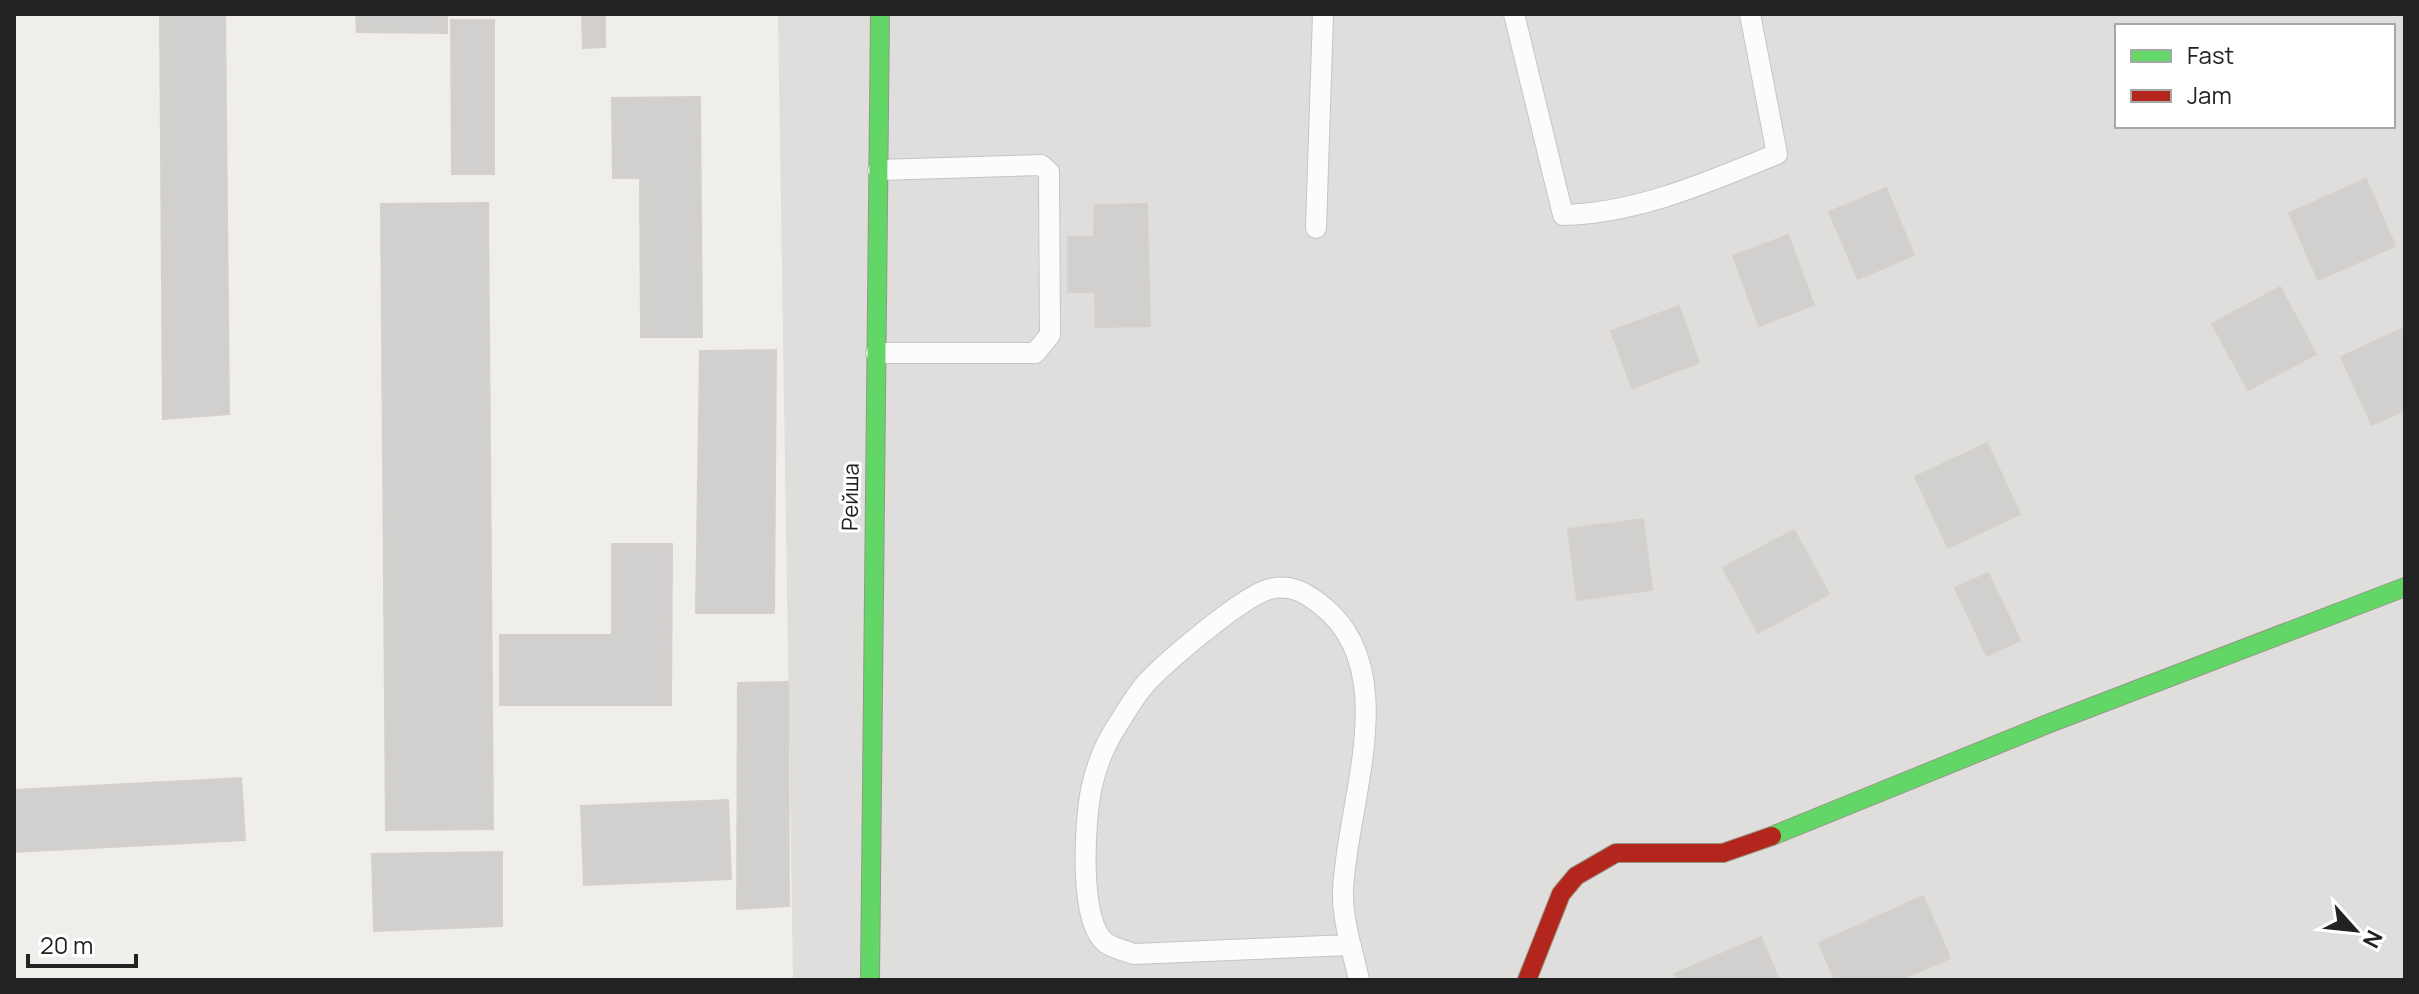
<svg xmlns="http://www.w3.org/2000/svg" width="2419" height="994" font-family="Manrope,sans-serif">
<rect width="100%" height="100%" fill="#f0eeeb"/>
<!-- residential -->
<path fill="#dfdedc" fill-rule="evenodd" d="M 778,14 L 2405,14 L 2405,980 L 793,980 ZM 2117,26 L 2393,26 L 2393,126 L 2117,126 Z"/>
<!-- building -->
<path fill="#d2d0ce" stroke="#d3d0cd" stroke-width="2" d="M 160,14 L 225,14 L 229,414 L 163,419 Z
M 356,14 L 447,14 L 447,33 L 357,32 Z
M 582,14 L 605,14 L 605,47 L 583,48 Z
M 451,20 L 494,20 L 494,174 L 452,174 Z
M 700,97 L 702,337 L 641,337 L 640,178 L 613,178 L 612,98 Z
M 2366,179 L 2395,246 L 2318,280 L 2289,213 Z
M 1886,188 L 1914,255 L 1858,279 L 1829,212 Z
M 488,203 L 493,829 L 386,830 L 381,204 Z
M 1147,204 L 1150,326 L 1096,327 L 1095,292 L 1068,292 L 1068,237 L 1094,237 L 1095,205 Z
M 1788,235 L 1814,305 L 1759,326 L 1733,256 Z
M 2280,287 L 2316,354 L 2248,390 L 2212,324 Z
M 1679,306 L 1699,363 L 1632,388 L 1611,331 Z
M 2405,327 L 2405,410 L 2372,425 L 2341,357 Z
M 776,350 L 774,613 L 696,613 L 700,351 Z
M 1987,443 L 2020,514 L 1948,548 L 1915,477 Z
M 1643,519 L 1652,590 L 1577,600 L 1568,529 Z
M 1794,530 L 1829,594 L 1758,633 L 1723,568 Z
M 612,544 L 672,544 L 671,705 L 500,705 L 500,635 L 612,635 Z
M 1988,573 L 2020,640 L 1987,656 L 1955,588 Z
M 788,682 L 789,906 L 737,909 L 738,683 Z
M 241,778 L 245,840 L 14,852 L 14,790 Z
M 728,800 L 731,879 L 584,885 L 581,806 Z
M 502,852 L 502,926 L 374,931 L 372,854 Z
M 1923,896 L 1950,958 L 1900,980 L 1835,980 L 1819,943 Z
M 1761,937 L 1779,980 L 1677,980 L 1674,974 Z"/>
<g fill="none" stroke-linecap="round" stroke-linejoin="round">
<!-- lane casing -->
<g stroke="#c6c5c3" stroke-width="22">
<path id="lane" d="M 1514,14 L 1563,215 C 1639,213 1708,182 1777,154 L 1750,14
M 1316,228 L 1323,14
M 876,353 L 1035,353 L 1050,335 L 1049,172 L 1041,165 L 878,170
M 1351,945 L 1134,954 C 1125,951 1113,948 1106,943 C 1078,923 1085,822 1091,790 C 1095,770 1104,746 1115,729 C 1126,712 1136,693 1150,679 C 1172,657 1243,596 1270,589 C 1291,584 1304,592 1320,604 C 1405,668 1346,804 1343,891 C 1342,920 1353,952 1359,980"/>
</g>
<!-- fast casing -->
<g stroke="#959885" stroke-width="20">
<path id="fast" d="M 1772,836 L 2050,723 L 2405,587
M 870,980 L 880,14"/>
</g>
<!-- jam casing -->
<g stroke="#959885" stroke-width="20">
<path id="jam" d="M 1527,980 L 1561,894 L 1576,876 L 1616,853 L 1723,853 L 1772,836"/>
</g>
<!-- lane -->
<use href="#lane" stroke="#fdfcfc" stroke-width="20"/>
<!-- fast -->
<use href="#fast" stroke="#63d668" stroke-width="18"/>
<!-- jam -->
<use href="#jam" stroke="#b3261e" stroke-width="18"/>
</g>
<g text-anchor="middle" stroke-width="6" stroke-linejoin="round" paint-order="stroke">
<!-- street labels -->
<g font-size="22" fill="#222" stroke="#fff">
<text transform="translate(850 497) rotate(-89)" y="8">Рейша</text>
</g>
</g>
<!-- border -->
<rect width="2419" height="994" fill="none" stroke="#222222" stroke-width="32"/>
<!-- legend -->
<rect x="2115" y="24" width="280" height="104" fill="#ffffff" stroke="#a7a7a7" stroke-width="2"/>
<rect x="2131" y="50" width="40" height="12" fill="#63d668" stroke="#a7a7a7" stroke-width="2"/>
<text x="2187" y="64" font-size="24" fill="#222222">Fast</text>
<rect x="2131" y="90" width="40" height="12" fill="#b3261e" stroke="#a7a7a7" stroke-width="2"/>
<text x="2187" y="104" font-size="24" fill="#222222">Jam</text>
<!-- north arrow -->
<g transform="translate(2355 930) rotate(117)" stroke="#ffffff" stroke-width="6" paint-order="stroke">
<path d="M0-6L14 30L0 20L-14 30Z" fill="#222222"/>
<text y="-12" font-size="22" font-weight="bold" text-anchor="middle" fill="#222222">N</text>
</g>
<!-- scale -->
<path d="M28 954v12h108v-12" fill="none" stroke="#222222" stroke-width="4"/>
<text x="40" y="954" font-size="24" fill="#222222" stroke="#ffffff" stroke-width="6" paint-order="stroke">20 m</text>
</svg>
